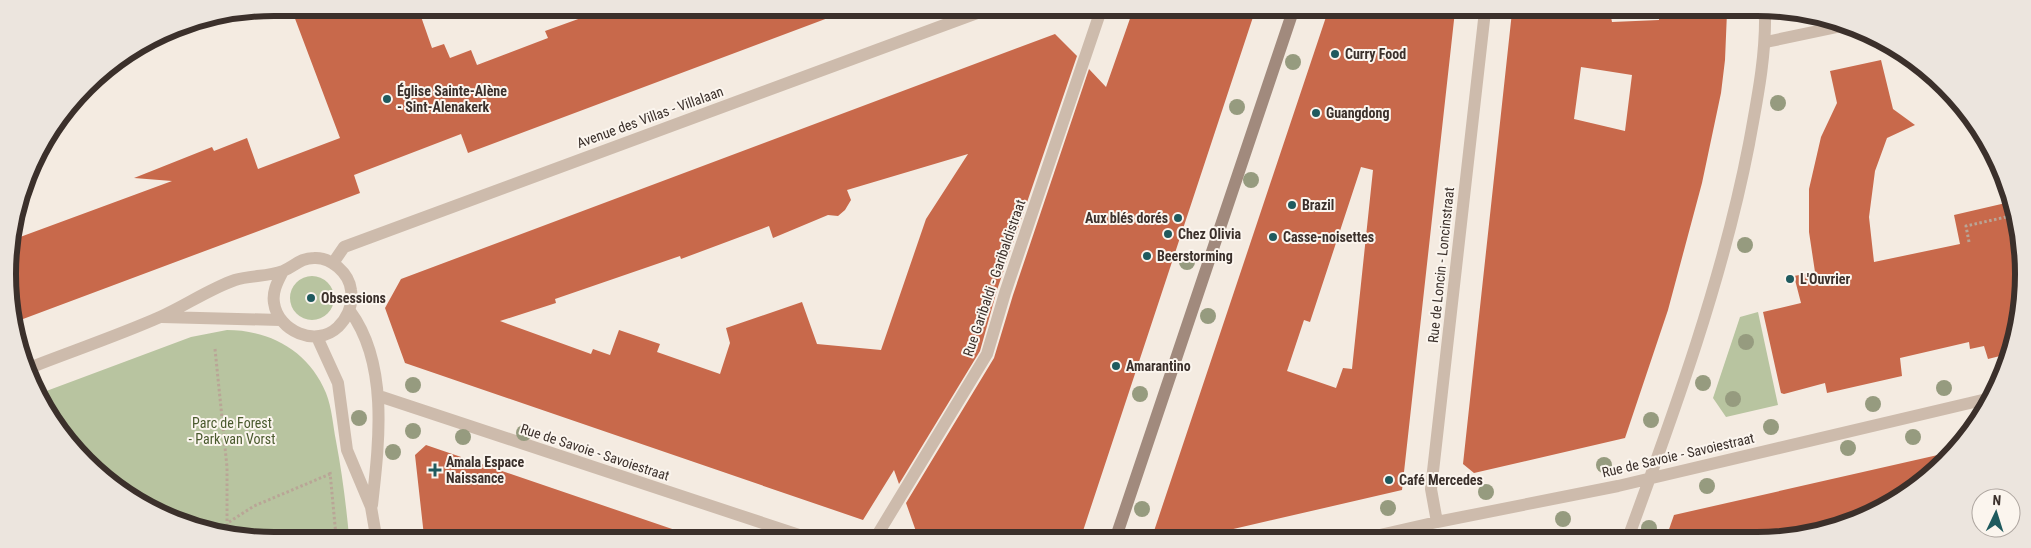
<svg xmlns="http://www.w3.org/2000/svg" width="2031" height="548" font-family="'Roboto Condensed',sans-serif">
<rect width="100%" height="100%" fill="#f4ebe1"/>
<!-- green -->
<path fill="#b8c4a0" d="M290 298a22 22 0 1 1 44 0a22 22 0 1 1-44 0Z
M 1758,312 L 1778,405 L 1726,417 L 1713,398 L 1740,317 Z
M 227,330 C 270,330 309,351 326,393 C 332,408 333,426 336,441 C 342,473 346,504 349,536 L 222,535 L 126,496 L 62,436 L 41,393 L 191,337 Z"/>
<!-- building -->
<path fill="#c8694b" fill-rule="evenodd" d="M 291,8 L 418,8 L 432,48 L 444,44 L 450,58 L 471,50 L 477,65 L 548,38 L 545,31 L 581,18 L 577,8 L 844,9 L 844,12 L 468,153 L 461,134 L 354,175 L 360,193 L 15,322 L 8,256 L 12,240 L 172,181 L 134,178 L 212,147 L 214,151 L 247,138 L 258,169 L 340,138 Z
M 1133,10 L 1255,11 L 1081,537 L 918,537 L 906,503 L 994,358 L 1013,295 L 1089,69 L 1106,87 Z
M 1328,11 L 1455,11 L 1402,490 L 1199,537 L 1152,537 ZM 1361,167 L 1373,170 L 1352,369 L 1343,368 L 1336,388 L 1287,371 L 1304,320 L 1310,322 Z
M 1512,12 L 1610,12 L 1612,22 L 1659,20 L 1659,12 L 1727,12 L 1725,60 L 1721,93 L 1702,183 L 1668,310 L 1625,438 L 1474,473 L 1463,464 ZM 1581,67 L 1632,75 L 1625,131 L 1574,119 Z
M 1055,34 L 1077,56 L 997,290 L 980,351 L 899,484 L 894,470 L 863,520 L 405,363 L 385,308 L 401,279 ZM 968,154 L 926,219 L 881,350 L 817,344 L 802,302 L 726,328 L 730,343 L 720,374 L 657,352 L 660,344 L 619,330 L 610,355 L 593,349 L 591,354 L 500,321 L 556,303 L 555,299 L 680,256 L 681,259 L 769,226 L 773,238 L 828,215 L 838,216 L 845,210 L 851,200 L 847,190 Z
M 1881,60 L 1893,109 L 1915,125 L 1887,138 L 1875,171 L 1869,217 L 1874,262 L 1960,244 L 1954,215 L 2010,202 L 2018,222 L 2018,326 L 2008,354 L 1988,359 L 1984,346 L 1970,349 L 1969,342 L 1900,358 L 1902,376 L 1827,393 L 1825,383 L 1784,394 L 1781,393 L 1763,312 L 1801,303 L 1794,276 L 1815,272 L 1809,232 L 1809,189 L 1821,137 L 1837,103 L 1830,71 Z
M 426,445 L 678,531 L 677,536 L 424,536 L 415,455 Z
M 1951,452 L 1933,474 L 1875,513 L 1792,538 L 1666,538 L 1674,515 Z"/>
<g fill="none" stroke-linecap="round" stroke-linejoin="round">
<!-- path -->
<path stroke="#b9a596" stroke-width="3" stroke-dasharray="2.5 2.5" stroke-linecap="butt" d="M 1999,176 L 2008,216
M 1969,242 L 1966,226 L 2015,215
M 215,349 L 227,467 L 227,535
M 330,472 L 336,536
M 229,522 L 254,506 L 330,474"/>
<!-- lane -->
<path stroke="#cdbbac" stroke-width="12" d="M 1766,42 L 1842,26"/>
<!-- street -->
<path stroke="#cdbbac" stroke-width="12" d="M 333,263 L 344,247 L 985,10
M 350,311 C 389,364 379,443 372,505
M 162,317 L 280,320
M 317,337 L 338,383 L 347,450 L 371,507 L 376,536
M 29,368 C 72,351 117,336 160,317 C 185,306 209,289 235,280 C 250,275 268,277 283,271 C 295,266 300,258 314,258 C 331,257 349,273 351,290 C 353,304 348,317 338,327 C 316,348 278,331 274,303 C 272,291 278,281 283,271
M 379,396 L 802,536
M 1437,522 L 1431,489 L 1485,11
M 876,537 L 987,354 L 1005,293 L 1101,10
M 1371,537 L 1437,522 L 1618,486 L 1991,398
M 1628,538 C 1675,410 1723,278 1749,144 C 1757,100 1766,57 1765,12"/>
<!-- secondary -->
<path stroke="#a18a7d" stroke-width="12" d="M 1116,537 L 1293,11"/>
</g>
<!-- trees -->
<g fill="#969b7f">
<circle cx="1293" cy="62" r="8"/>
<circle cx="1778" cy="103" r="8"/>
<circle cx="1237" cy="107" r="8"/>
<circle cx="1251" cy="180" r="8"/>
<circle cx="1745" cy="245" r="8"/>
<circle cx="1187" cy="262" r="8"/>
<circle cx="1208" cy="316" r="8"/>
<circle cx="1746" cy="342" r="8"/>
<circle cx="1703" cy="383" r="8"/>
<circle cx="413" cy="385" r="8"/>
<circle cx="1944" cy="388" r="8"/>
<circle cx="1140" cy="394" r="8"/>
<circle cx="1733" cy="399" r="8"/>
<circle cx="1873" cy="404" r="8"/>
<circle cx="359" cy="418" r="8"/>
<circle cx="1651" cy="420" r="8"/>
<circle cx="1771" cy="427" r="8"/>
<circle cx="413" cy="431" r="8"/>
<circle cx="524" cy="433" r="8"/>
<circle cx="463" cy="437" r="8"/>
<circle cx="1913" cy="437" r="8"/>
<circle cx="1848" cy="448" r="8"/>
<circle cx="393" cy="452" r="8"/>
<circle cx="1604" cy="465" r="8"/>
<circle cx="1707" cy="486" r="8"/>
<circle cx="1486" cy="492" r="8"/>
<circle cx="1388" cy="508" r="8"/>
<circle cx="1142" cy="509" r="8"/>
<circle cx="1563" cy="519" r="8"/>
<circle cx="1649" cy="528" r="8"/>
</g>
<!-- markers -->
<g fill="#1f5a5e" stroke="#fbf5ee" stroke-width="2">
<circle cx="1335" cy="54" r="5"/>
<circle cx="387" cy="99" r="5"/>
<circle cx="1316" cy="113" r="5"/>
<circle cx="1292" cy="205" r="5"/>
<circle cx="1178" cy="218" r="5"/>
<circle cx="1168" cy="234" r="5"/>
<circle cx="1273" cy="237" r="5"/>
<circle cx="1147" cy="256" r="5"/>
<circle cx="1790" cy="279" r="5"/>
<circle cx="311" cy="298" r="5"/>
<circle cx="1116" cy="366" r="5"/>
<path d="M432.5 462.5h5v5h5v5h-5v5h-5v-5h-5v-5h5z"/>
<circle cx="1389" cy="480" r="5"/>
</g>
<g text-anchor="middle" stroke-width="4" stroke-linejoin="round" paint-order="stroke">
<!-- poi labels -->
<g font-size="14" font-weight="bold" fill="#3b302b" stroke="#fbf5ee" text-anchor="start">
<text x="1345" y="59">Curry Food</text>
<text x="397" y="96">Église Sainte-Alène<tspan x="397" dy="16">- Sint-Alenakerk</tspan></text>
<text x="1326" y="118">Guangdong</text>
<text x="1302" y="210">Brazil</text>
<text x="1168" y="223" text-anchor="end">Aux blés dorés</text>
<text x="1178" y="239">Chez Olivia</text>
<text x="1283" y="242">Casse-noisettes</text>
<text x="1157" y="261">Beerstorming</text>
<text x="1800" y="284">L'Ouvrier</text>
<text x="321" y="303">Obsessions</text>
<text x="1126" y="371">Amarantino</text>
<text x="446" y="467">Amala Espace<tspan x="446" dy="16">Naissance</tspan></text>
<text x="1399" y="485">Café Mercedes</text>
</g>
<!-- street labels -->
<g font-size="14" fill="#3b302b" stroke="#fbf5ee">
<text transform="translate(650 117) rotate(-20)" y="5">Avenue des Villas - Villalaan</text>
<text transform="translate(1441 265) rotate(-84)" y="5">Rue de Loncin - Loncinstraat</text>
<text transform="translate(994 278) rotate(-71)" y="5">Rue Garibaldi - Garibaldistraat</text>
<text transform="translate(595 452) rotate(18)" y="5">Rue de Savoie - Savoiestraat</text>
<text transform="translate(1678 455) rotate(-13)" y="5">Rue de Savoie - Savoiestraat</text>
</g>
<!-- park labels -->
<g font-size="14" fill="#4a5a2e" stroke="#fbf5ee">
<text x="232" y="428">Parc de Forest<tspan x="232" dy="16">- Park van Vorst</tspan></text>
</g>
</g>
<!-- crop -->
<path d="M0 0H2031V548H0ZM274 16H1757A258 258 0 0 1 2015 274V274A258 258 0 0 1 1757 532H274A258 258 0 0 1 16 274V274A258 258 0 0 1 274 16Z" fill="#ece5de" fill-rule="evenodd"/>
<path fill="none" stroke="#3b302b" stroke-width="6" d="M274 16H1757A258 258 0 0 1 2015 274V274A258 258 0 0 1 1757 532H274A258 258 0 0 1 16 274V274A258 258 0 0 1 274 16Z"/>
<!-- north arrow -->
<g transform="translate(1996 513) rotate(4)"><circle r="24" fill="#fbf5ee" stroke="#aea6a0"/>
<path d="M0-4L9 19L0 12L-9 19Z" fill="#1f5a5e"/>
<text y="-8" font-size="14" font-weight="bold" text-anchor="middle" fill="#3b302b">N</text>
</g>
</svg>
